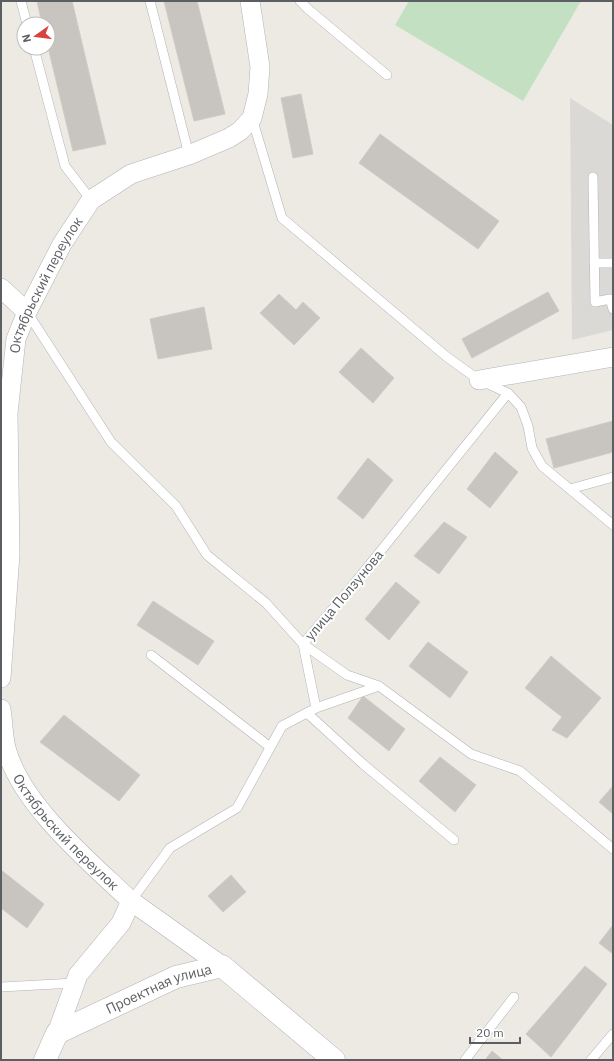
<svg xmlns="http://www.w3.org/2000/svg" width="614" height="1061" font-family="'IBM Plex Sans',sans-serif">
<rect width="100%" height="100%" fill="#eceae3"/>
<!-- industrial -->
<path fill="#dbd9d5" d="M 570,98 L 613,125 L 613,330 L 572,340 Z"/>
<!-- green -->
<path fill="#c3e1c2" d="M 409,1 L 581,1 L 523,101 L 395,25 Z"/>
<!-- building -->
<path fill="#c8c4c0" stroke="#d0cbc2" d="M 37,1 L 72,1 L 106,144 L 73,151 L 48,47 L 48,24 L 42,24 Z
M 164,1 L 197,1 L 225,114 L 194,121 Z
M 301,94 L 313,154 L 293,158 L 281,98 Z
M 380,134 L 499,221 L 478,249 L 359,163 Z
M 548,292 L 559,311 L 472,358 L 462,339 Z
M 279,294 L 296,310 L 303,302 L 320,318 L 294,345 L 260,313 Z
M 204,307 L 212,349 L 158,359 L 150,319 Z
M 361,348 L 394,378 L 373,403 L 339,372 Z
M 613,421 L 613,452 L 554,468 L 546,439 Z
M 495,452 L 518,472 L 490,508 L 467,489 Z
M 368,458 L 393,480 L 363,519 L 337,498 Z
M 444,522 L 467,537 L 439,574 L 414,556 Z
M 396,582 L 420,602 L 389,640 L 365,619 Z
M 153,601 L 214,641 L 198,665 L 137,625 Z
M 428,642 L 468,672 L 450,698 L 409,666 Z
M 551,656 L 601,698 L 567,738 L 552,730 L 562,717 L 525,688 Z
M 363,696 L 405,729 L 389,751 L 348,718 Z
M 64,715 L 140,775 L 119,801 L 40,742 Z
M 440,757 L 476,785 L 455,812 L 419,781 Z
M 613,786 L 613,814 L 599,802 Z
M 1,870 L 44,904 L 27,928 L 1,908 Z
M 231,875 L 246,892 L 223,912 L 208,896 Z
M 613,925 L 613,954 L 599,943 Z
M 585,966 L 607,984 L 551,1057 L 526,1034 Z
M 492,1051 L 503,1060 L 485,1060 Z"/>
<g fill="none" stroke-linecap="round" stroke-linejoin="round">
<!-- service casing -->
<g stroke="#b0b3b7" stroke-width="10">
<path id="service" d="M 21,1 L 27,24
M 150,1 L 189,155
M 300,1 L 308,9 L 387,75
M 34,48 L 65,166 L 91,200
M 252,118 L 282,218 L 447,357 L 479,380 L 508,393 L 521,407 L 528,426 L 532,448 L 542,466 L 613,525
M 593,177 L 595,302 L 610,299 L 613,309
M 594,263 L 613,263
M 27,312 L 111,442 L 176,506 L 207,555 L 266,603 L 303,644 L 347,675 L 379,686
M 570,489 L 613,477
M 151,655 L 270,747
M 316,708 L 379,686 L 471,754 L 520,771 L 613,849
M 307,713 L 363,764 L 454,840
M 131,901 L 170,848 L 237,808 L 282,726 L 316,708 L 303,644 L 350,589 L 508,393
M 1,987 L 75,983
M 465,1060 L 514,997
M 591,1060 L 613,1034"/>
</g>
<!-- minor casing -->
<g stroke="#b0b3b7" stroke-width="20">
<g id="minor">
<path d="M 1,288 L 27,312"/>
<path d="M 479,380 L 613,357"/>
<path id="s1" d="M 1,678 L 10,554 L 8,413 L 16,339 L 27,312 L 62,244 L 91,200 L 131,174 L 189,155 L 229,138 L 240,131 L 252,118 L 258,94 L 260,67 L 250,1"/>
<path id="s2" d="M 1,709 C 3,722 3,736 6,748 C 21,805 90,862 131,901"/>
<path d="M 57,1033 L 78,975 L 121,923 L 131,901 L 222,966"/>
</g>
</g>
<!-- tertiary casing -->
<g stroke="#b0b3b7" stroke-width="23">
<g id="tertiary">
<path id="s3" d="M 45,1060 L 57,1033 L 176,977 L 222,966 L 334,1060"/>
</g>
</g>
<!-- service -->
<use href="#service" stroke="#fff" stroke-width="9"/>
<!-- minor -->
<use href="#minor" stroke="#fff" stroke-width="19"/>
<!-- tertiary -->
<use href="#tertiary" stroke="#fff" stroke-width="22"/>
</g>
<g text-anchor="middle" stroke-width="4" stroke-linejoin="round" paint-order="stroke">
<!-- street labels -->
<g font-size="14" fill="#5b5e62" stroke="#fff">
<text dy="5" stroke="none"><textPath href="#s1" startOffset="401">Октябрьский переулок</textPath></text>
<text transform="translate(344 595) rotate(-50)" y="5">улица Ползунова</text>
<text dy="5" stroke="none"><textPath href="#s2" startOffset="144">Октябрьский переулок</textPath></text>
<text dy="5" stroke="none"><textPath href="#s3" startOffset="141">Проектная улица</textPath></text>
</g>
</g>
<!-- border -->
<rect width="614" height="1061" fill="none" stroke="#5b5e62" stroke-width="4"/>
<!-- north arrow -->
<g transform="translate(36 36) rotate(256)"><circle r="19" fill="#ffffff" stroke="#bdbfc0"/>
<path d="M0-3L7 15L0 10L-7 15Z" fill="#d7433e"/>
<text y="-6" font-size="11" font-weight="bold" text-anchor="middle" fill="#5b5e62">N</text>
</g>
<!-- scale -->
<path d="M470 1037v6h50v-6" fill="none" stroke="#5b5e62" stroke-width="2"/>
<text x="476" y="1037" font-size="12" fill="#5b5e62" stroke="#ffffff" stroke-width="3" paint-order="stroke">20 m</text>
</svg>
